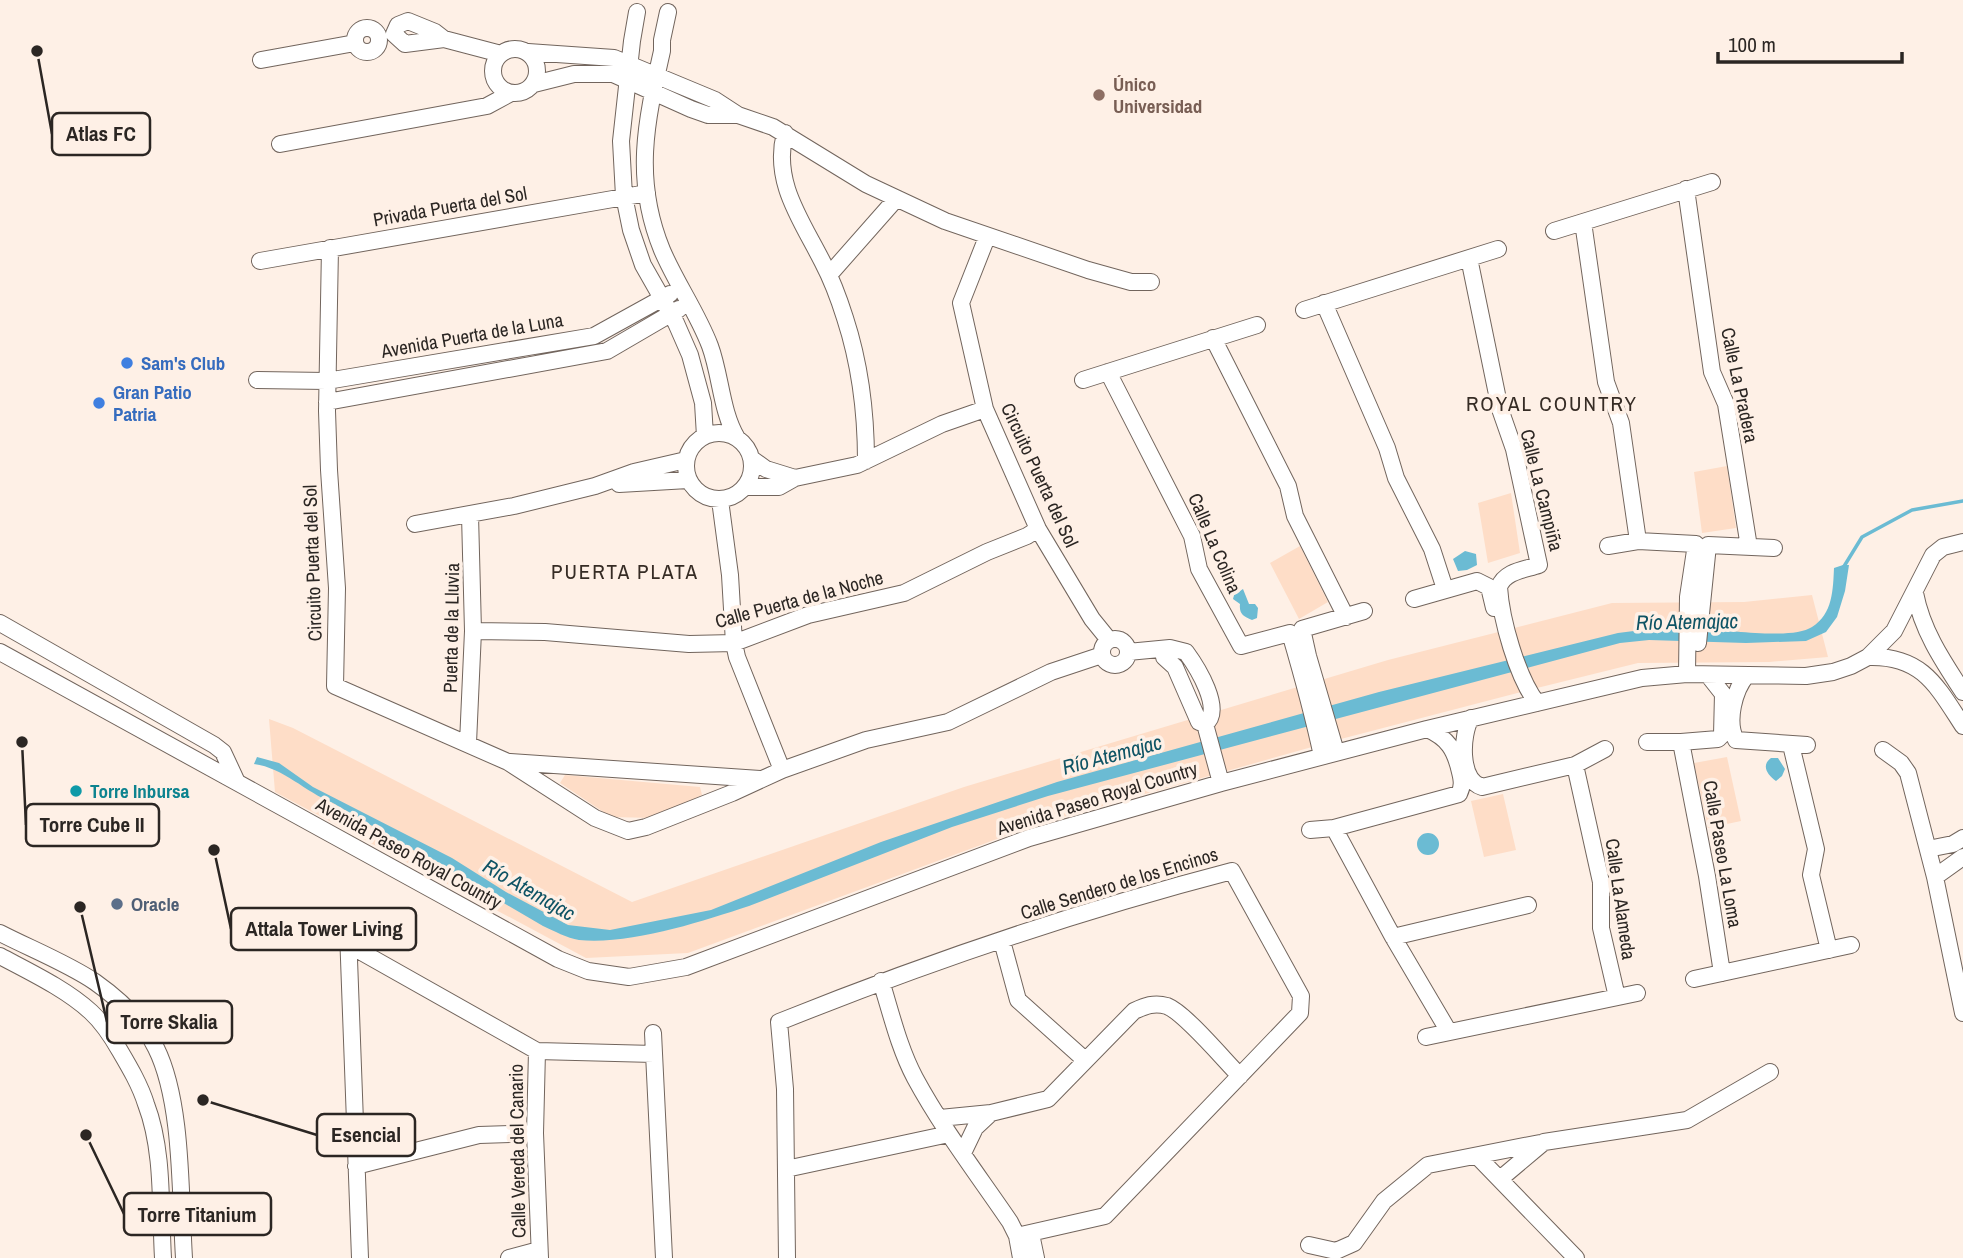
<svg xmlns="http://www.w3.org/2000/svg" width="1963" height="1258" font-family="'Archivo Narrow',sans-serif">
<rect width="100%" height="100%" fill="#fef0e6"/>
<!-- green -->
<path fill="#feddc7" d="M 1727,466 L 1736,528 L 1702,533 L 1694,472 Z
M 1511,493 L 1520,553 L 1488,563 L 1478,503 Z
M 1300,546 L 1328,602 L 1299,619 L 1270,563 Z
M 1812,595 L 1828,657 L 1769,662 L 1638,663 L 1537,688 L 1337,740 L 1035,825 L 688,953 L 586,958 L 275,792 L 269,719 L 293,728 L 632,902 L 964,787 L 1388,660 L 1612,603 L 1744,602 Z
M 1727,757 L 1741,821 L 1708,828 L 1694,763 Z
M 565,775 L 700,787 L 702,795 L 654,818 L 611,817 L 560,783 Z
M 1503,794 L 1516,850 L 1484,857 L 1471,801 Z"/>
<!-- water -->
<path fill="#6bbbd3" d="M 1465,551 L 1476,554 L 1477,565 L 1467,570 L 1458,571 L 1453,559 Z
M 1843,565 L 1849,565 L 1845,591 L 1837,617 L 1826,632 L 1806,641 L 1746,643 L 1649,640 L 1620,643 L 1048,796 L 952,827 L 749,906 C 700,922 630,945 579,940 C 567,938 554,931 543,926 L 333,803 C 305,792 284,768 254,764 L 257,757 L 279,763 L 313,787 L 452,858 L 506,892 L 568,925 L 610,930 L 711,910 L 881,842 L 1057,782 L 1379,692 L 1618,633 C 1647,629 1676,627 1705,629 C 1730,630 1792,640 1812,627 C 1833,614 1833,589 1834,568 Z
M 1243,589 L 1249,604 L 1255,604 L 1258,608 L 1257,618 L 1252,620 C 1243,616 1239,614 1240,604 L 1233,599 L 1234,595 Z
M 1771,758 L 1778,758 L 1785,769 L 1782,776 L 1776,781 C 1767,775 1761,765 1771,758 Z
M1417 844a11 11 0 1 1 22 0a11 11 0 1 1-22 0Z"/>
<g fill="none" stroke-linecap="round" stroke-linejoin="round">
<!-- stream -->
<path stroke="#6bbbd3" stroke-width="3.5" d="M 1843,568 L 1862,537 L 1912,510 L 1963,501"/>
<!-- minor casing -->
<g stroke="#72655d" stroke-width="18">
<path id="minor" d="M 637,12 L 632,41 L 621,141 L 624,196 L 631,230 L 643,265 L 676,323 L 690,355 L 703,403 L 705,436
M 668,12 L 662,40 L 662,51 C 646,122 633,179 662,250 C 676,283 697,312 710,346 C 721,376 721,411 737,438
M355 40a12 12 0 1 1 24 0a12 12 0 1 1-24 0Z
M 394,34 L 398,25 L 408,21 L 435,32 L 444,39 L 501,54
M 394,34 L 405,44 L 444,39
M493 71a22 22 0 1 1 44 0a22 22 0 1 1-44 0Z
M 528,52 L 614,58 L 715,100 L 738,115
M 261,60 L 355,43
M 534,84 L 574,74 L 613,74 L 691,109 L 708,115 L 738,115 L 773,127 L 866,184 L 945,221 L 1088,270 L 1131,282 L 1151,282
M 785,133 C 772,182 802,221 823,263 C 832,280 839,299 845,318 C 860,364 866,412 866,461
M 280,144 L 487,106 L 511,93
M 1686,189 L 1712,372 L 1726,404 L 1749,547
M 1583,222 L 1606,382 L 1621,423 L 1638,541
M 1554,231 L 1712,182
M 987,237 L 961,303 L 985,409 L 1038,529 L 1092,619 L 1109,640
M 330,248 L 327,411 L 329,470 L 337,588 L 335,686 L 508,762 L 595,818 L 628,831 L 646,827 L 732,793 L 782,770 L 866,740 L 948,722 L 1051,672 L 1102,655
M 1469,258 L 1500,409 L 1514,449 L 1539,565 C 1524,570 1505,571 1499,587 C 1501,619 1517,677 1537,703
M 260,261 L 647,193
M 829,275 L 896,199
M 1324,303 L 1387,448 L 1396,478 L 1432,549 L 1445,589
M 1304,310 L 1498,249
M 1213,338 L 1288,486 L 1295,516 L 1346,617
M 1108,372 L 1192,536 L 1199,569 L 1241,646 L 1290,633 C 1302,674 1313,714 1322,756
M 257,380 L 327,381 L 594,336 L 670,294
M 1083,380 L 1257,325
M 327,402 L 607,351 L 679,309
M686 466a33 33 0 1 1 66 0a33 33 0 1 1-66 0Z
M 752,459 L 766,469 L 795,478
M 619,484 L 688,480
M 745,487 L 779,487 L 795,478 L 857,465 L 942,424 L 985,409
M 720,500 L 730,575 L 734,643 L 737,657 L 782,770
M 415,524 L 514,506 L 595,486 L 634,472 L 686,460
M 1608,546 L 1638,541 L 1696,544 L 1688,597 L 1687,674
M 1915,593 C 1922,630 1942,660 1963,692
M 1414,599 L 1477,581 L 1489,587 L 1494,608
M 0,623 L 214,745 L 223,752 L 236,780
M 473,631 L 545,632 L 689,644 L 734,643 L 808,615 L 904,593 L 987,552 L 1027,536 L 1038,529
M1102 652a13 13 0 1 1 26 0a13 13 0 1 1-26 0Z
M 1698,643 L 1708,545 L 1774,548
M 0,652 L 558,959 L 588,971 L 629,977 L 686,967 L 1029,838 L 1221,783 L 1427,729 L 1642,678 L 1687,674 L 1806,676 L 1833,672 L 1851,666 L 1868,657 L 1894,631 L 1933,555 L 1943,547 L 1963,542
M 1128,652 L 1170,648 L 1186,652 C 1197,667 1224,710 1205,724
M 1164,657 L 1175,667 L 1199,722 L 1205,724 L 1221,783
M 1868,657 C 1922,655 1937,686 1963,726
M 1747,675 C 1734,690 1726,722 1736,740 L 1807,745
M 1471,718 C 1461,735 1459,780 1482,787 L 1575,765 L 1605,749
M 1647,742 L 1681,742 L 1718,739 L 1722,735 L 1723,694 L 1708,675
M 1681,742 L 1707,876 L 1722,973
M 468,743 L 473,631 L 470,515
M 1791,745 L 1816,849 L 1811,875 L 1829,950
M 1883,750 L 1901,763 L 1908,773 L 1935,877 L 1963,1013
M 1336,752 L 1308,656 L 1302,629 L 1364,611
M 510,762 L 760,779
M 1575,765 L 1601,882 L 1601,928 L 1617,997
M 1334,828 L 1393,937 L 1449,1032
M 1310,830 L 1334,828 L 1459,794 C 1463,786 1462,780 1460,772 C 1455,750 1448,738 1427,729
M 1928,849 L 1953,844 L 1963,838
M 1935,877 L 1963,857
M 343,918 L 348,932 L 360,1258
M 0,933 C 29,948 69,964 95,982 C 119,999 143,1021 156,1048 C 183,1102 180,1196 184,1258
M 1393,937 L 1528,905
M 1002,941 L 1018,1000 L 1085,1060
M 349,945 L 537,1051 L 654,1054
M 0,956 C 30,972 66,989 91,1012 C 103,1023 112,1037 120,1051 C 130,1068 140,1085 146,1104 C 164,1151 160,1208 163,1258
M 1694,979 L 1851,945
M 881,981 C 891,1013 899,1048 915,1078 C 942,1128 978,1175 1010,1222 L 1017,1236 L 1021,1258
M 653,1033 L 664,1258
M 1426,1037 L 1637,993
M 537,1051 L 535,1133 L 540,1258
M 940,1118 L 991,1113 L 1048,1099 L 1134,1011 C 1145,1006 1154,1002 1167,1006 C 1185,1013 1224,1060 1240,1076
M 963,1153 L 975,1128 L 991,1113
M 1477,1156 L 1576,1258
M 356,1166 L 479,1135 L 535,1133
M 786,1169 L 949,1134
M 1500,1179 L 1544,1142 L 1687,1120 L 1770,1072
M 1031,1234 L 1036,1258
M 1309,1245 L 1336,1251 L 1354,1243 L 1384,1201 L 1428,1165 L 1540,1143
M 509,1258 L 539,1250
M 787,1258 L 785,1089 L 779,1022 C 926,963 1078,911 1232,871 L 1301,996 L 1300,1013 L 1105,1216 L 1017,1236"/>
</g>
<!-- minor -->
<use href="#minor" stroke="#fff" stroke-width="16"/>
</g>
<!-- markers -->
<circle fill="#8d6e63" stroke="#fef0e6" stroke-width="2.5" cx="1099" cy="95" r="7"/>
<g fill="#3f7fe0" stroke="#fef0e6" stroke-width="2.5">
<circle cx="127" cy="363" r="7"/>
<circle cx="99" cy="403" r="7"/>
</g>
<circle fill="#0f9aa8" stroke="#fef0e6" stroke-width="2.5" cx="76" cy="791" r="7"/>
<circle fill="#5c6f8a" stroke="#fef0e6" stroke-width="2.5" cx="117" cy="904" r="7"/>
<g text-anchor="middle" stroke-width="7" stroke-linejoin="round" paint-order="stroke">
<!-- education labels -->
<g font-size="19" font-weight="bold" fill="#785e54" stroke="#fef0e6" text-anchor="start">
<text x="1113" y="91">Único<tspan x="1113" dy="22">Universidad</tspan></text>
</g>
<!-- street labels -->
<g font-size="19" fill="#2b2623" stroke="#fef0e6">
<text transform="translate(450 206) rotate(-10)" y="7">Privada Puerta del Sol</text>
<text transform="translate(472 335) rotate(-10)" y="7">Avenida Puerta de la Luna</text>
<text transform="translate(1740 385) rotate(78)" y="7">Calle La Pradera</text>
<text transform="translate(1040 475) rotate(65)" y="7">Circuito Puerta del Sol</text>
<text transform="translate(1542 490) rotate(76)" y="7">Calle La Campiña</text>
<text transform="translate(1215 543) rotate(67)" y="7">Calle La Colina</text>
<text transform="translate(312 563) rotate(-92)" y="7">Circuito Puerta del Sol</text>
<text transform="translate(799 599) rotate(-15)" y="7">Calle Puerta de la Noche</text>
<text transform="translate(451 628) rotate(-89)" y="7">Puerta de la Lluvia</text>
<text transform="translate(1097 798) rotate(-17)" y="7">Avenida Paseo Royal Country</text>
<text transform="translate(409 853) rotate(29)" y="7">Avenida Paseo Royal Country</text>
<text transform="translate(1723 854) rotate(80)" y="7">Calle Paseo La Loma</text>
<text transform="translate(1119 883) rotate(-17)" y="7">Calle Sendero de los Encinos</text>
<text transform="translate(1621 899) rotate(82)" y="7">Calle La Alameda</text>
<text transform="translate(517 1151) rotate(-91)" y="7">Calle Vereda del Canario</text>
</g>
<!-- shop labels -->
<g font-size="19" font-weight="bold" fill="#366cbe" stroke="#fef0e6" text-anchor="start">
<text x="141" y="370">Sam's Club</text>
<text x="113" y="399">Gran Patio<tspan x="113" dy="22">Patria</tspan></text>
</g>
<!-- culture labels -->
<g font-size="19" font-weight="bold" fill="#0d838f" stroke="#fef0e6" text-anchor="start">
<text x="90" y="798">Torre Inbursa</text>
</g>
<!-- service labels -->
<g font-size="19" font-weight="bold" fill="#4e5e75" stroke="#fef0e6" text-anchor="start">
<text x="131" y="911">Oracle</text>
</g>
<!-- neighbourhood labels -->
<g font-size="21" letter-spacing="2" fill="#362c25" stroke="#fef0e6">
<text x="1552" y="411">ROYAL COUNTRY</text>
<text x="625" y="579">PUERTA PLATA</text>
</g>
<!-- water labels -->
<g font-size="21" font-style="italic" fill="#0e5364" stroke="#fef0e6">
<text transform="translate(1687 622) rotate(-1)" y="7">Río Atemajac</text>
<text transform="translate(1112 755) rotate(-15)" y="7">Río Atemajac</text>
<text transform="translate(529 890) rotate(30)" y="7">Río Atemajac</text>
</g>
</g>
<!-- callouts -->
<path fill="none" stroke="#2b2623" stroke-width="2.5" d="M37 51L52 134M22 742L26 825M214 850L231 929M80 907L107 1022M203 1100L317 1135M86 1135L124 1214"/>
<g fill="#2b2623" stroke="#fef0e6" stroke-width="2.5">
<circle cx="37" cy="51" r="7"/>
<circle cx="22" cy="742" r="7"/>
<circle cx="214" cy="850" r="7"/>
<circle cx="80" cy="907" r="7"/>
<circle cx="203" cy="1100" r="7"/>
<circle cx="86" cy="1135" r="7"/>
</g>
<g fill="#fef0e6" stroke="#2b2623" stroke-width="2.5">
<rect x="52" y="113" width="98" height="42" rx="7"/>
<rect x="26" y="804" width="133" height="42" rx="7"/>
<rect x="231" y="908" width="185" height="42" rx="7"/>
<rect x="107" y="1001" width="125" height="42" rx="7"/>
<rect x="317" y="1114" width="98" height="42" rx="7"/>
<rect x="124" y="1193" width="147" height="42" rx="7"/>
</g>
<g font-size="21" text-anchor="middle" font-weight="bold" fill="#2b2623">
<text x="101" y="141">Atlas FC</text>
<text x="92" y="832">Torre Cube II</text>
<text x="324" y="936">Attala Tower Living</text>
<text x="169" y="1029">Torre Skalia</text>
<text x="366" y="1142">Esencial</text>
<text x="197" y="1222">Torre Titanium</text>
</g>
<!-- scale -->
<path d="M1718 52v10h184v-10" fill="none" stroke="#2b2623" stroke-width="3.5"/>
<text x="1728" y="52" font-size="21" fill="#2b2623" stroke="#fef0e6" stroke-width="5" paint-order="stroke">100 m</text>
</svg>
